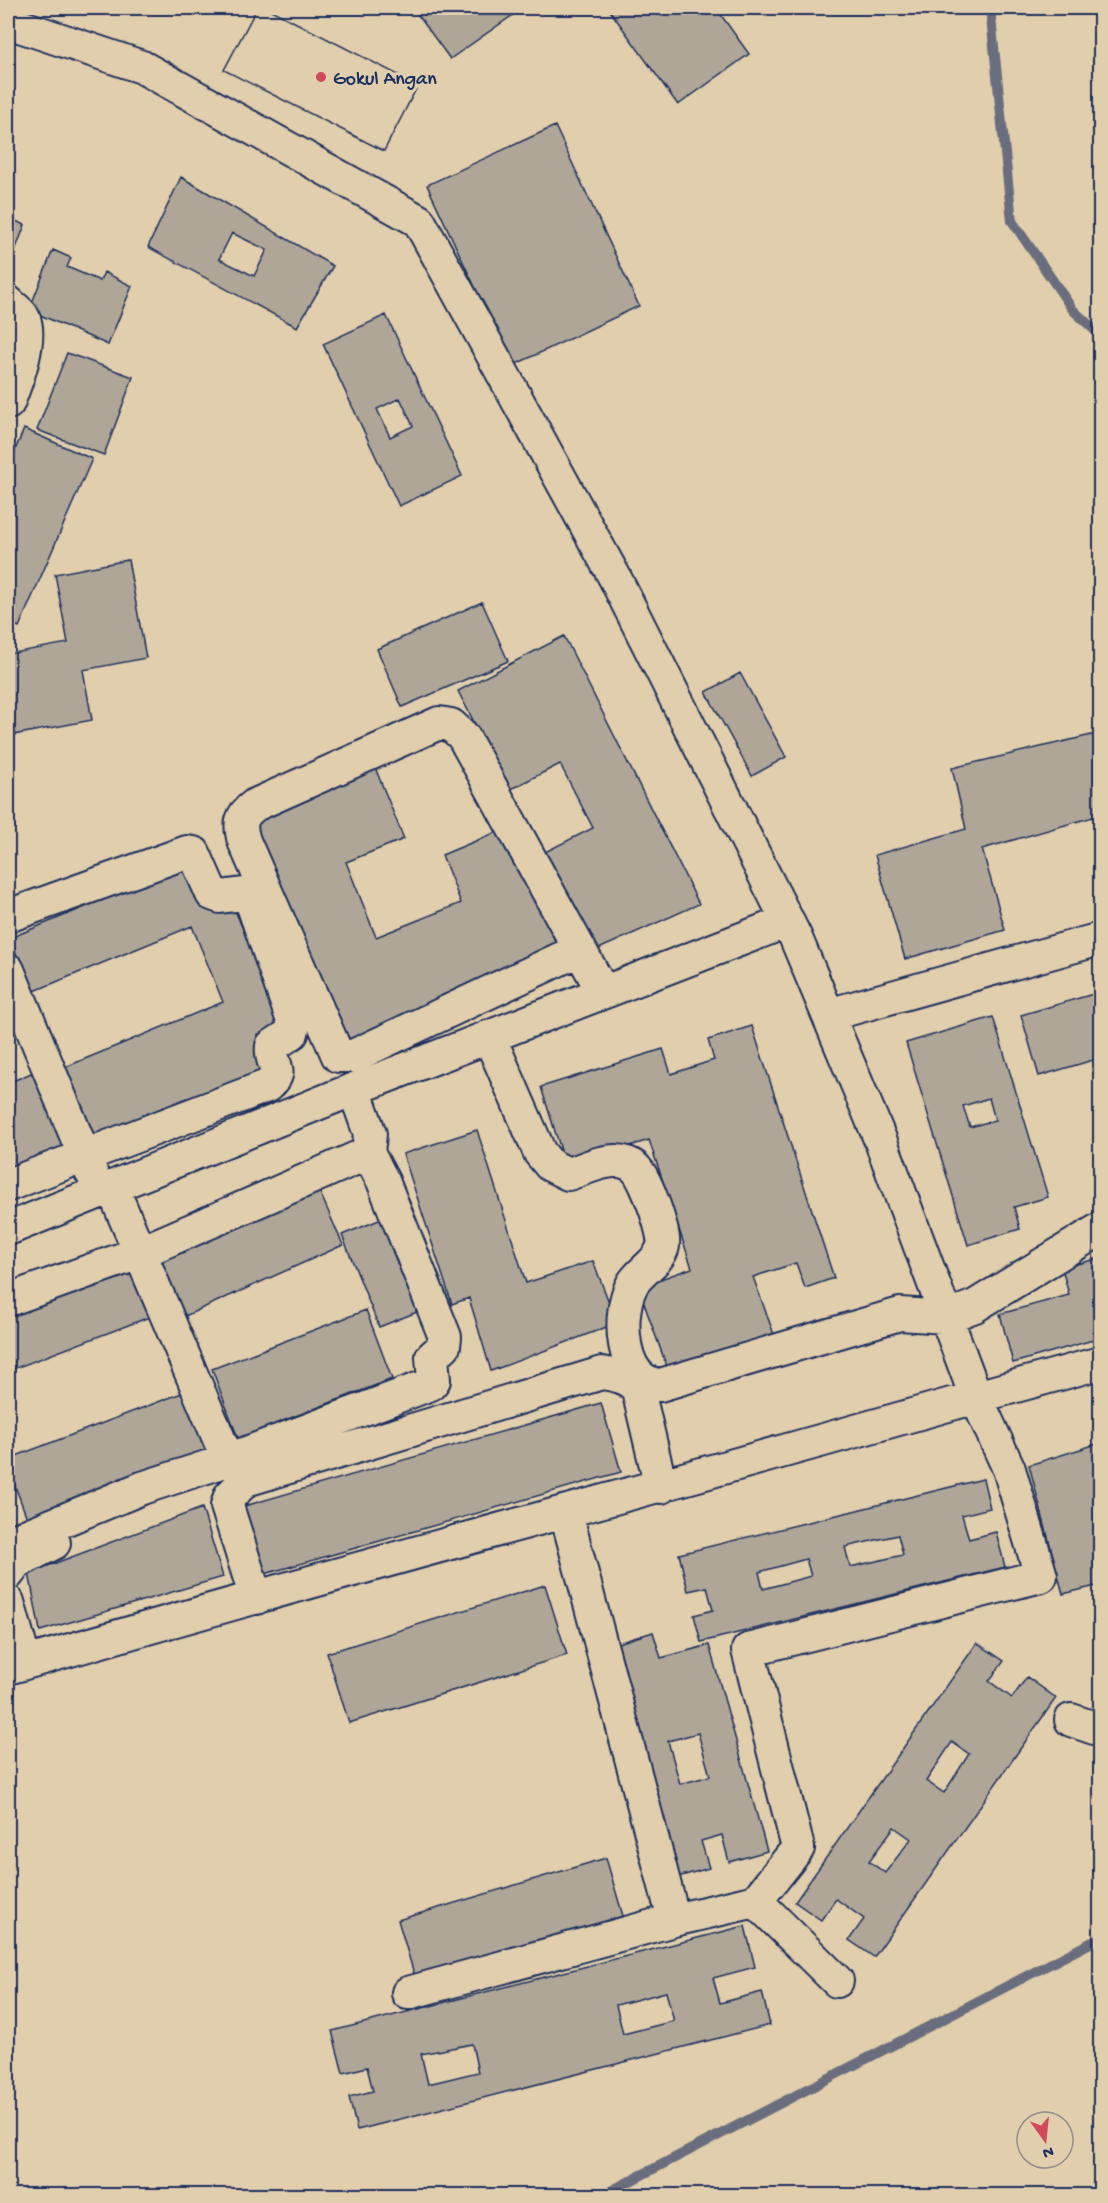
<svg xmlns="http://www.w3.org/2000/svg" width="1108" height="2203" font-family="'Gochi Hand',sans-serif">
<rect width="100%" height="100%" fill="#e1ceac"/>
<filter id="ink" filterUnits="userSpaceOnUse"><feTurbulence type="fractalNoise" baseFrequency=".0167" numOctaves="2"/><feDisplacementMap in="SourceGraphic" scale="12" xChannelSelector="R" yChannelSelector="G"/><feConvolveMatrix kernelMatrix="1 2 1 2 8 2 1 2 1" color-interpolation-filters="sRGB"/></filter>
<g filter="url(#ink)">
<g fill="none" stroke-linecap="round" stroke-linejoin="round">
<!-- stream -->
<path stroke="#6a6d7d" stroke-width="10" d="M 990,8 L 1012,221 L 1073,310 L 1100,335
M 601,2196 L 1100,1938"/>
</g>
<!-- building -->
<path fill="#b0a698" stroke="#1b2f5e" stroke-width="1.5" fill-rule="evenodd" d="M 257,8 L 267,8 L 418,85 L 384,151 L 224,70 Z
M 257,8 L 267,8 L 418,85 L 384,151 L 224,70 Z
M 413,8 L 523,8 L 450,59 Z
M 608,8 L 716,8 L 749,54 L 678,105 Z
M 555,126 L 639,306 L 512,366 L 427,185 Z
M 181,177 L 333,266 L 297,327 L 148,247 ZM 232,233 L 267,250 L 254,276 L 219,259 Z
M 8,218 L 25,225 L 8,269 Z
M 53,250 L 71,258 L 67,267 L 100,281 L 104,272 L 132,286 L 108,345 L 29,310 Z
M 386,315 L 462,476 L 399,506 L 323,344 ZM 400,398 L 413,426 L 390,437 L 377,409 Z
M 67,353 L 133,377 L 104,455 L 37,430 Z
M 24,429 L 92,459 L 19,627 L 8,622 L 8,467 Z
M 128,560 L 146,658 L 83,670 L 92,720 L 8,736 L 8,654 L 68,643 L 55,574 Z
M 482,602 L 508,661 L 402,707 L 377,649 Z
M 564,636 L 699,904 L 592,952 L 541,854 L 593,828 L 560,764 L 509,790 L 458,691 Z
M 740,673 L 786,757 L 752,776 L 706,692 Z
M 1100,733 L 1100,815 L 982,849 L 1005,930 L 905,959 L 875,855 L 966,829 L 952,768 Z
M 374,765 L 404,839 L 346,862 L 376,937 L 461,903 L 442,855 L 509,827 L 561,956 L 343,1045 L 250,816 Z
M 187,865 L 206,910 L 234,908 L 283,1023 L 257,1035 L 271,1072 L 94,1144 L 63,1068 L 223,1002 L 192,926 L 32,992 L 10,938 Z
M 1100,992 L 1100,1058 L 1039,1076 L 1021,1015 Z
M 993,1017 L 1048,1197 L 1014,1207 L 1020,1229 L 968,1245 L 906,1043 ZM 989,1098 L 995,1120 L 970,1127 L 963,1106 Z
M 752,1026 L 834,1278 L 805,1288 L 796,1263 L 753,1277 L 776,1340 L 671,1378 L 638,1287 L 692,1268 L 649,1140 L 566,1166 L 541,1087 L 663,1049 L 671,1074 L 714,1060 L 708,1040 Z
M 36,1071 L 69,1152 L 8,1177 L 8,1083 Z
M 477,1130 L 526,1283 L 593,1261 L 617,1323 L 491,1371 L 469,1298 L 452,1304 L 403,1154 Z
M 318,1188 L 343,1245 L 176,1320 L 150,1258 Z
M 389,1216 L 427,1308 L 379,1327 L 342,1235 Z
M 1100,1258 L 1100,1338 L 1013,1363 L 1000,1314 L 1069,1295 L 1062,1268 Z
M 132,1261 L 152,1316 L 8,1371 L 8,1308 Z
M 366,1310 L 392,1379 L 238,1438 L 212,1369 Z
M 187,1391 L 209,1449 L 27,1518 L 8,1467 L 8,1459 Z
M 601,1403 L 621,1472 L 261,1575 L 241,1507 Z
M 1100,1443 L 1100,1585 L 1063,1594 L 1029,1465 Z
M 983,1479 L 990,1508 L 962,1515 L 969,1539 L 996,1532 L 1005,1567 L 701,1642 L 694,1615 L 713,1610 L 707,1587 L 688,1591 L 679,1554 ZM 898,1535 L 903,1555 L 850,1567 L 845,1547 ZM 806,1559 L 811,1576 L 763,1589 L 759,1572 Z
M 202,1508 L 223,1577 L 40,1631 L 29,1573 Z
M 545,1585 L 567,1655 L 349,1723 L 327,1653 Z
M 653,1632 L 661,1658 L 709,1645 L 767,1851 L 729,1862 L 722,1835 L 701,1841 L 709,1868 L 678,1877 L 618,1643 ZM 698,1733 L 710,1776 L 680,1784 L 668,1741 Z
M 977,1643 L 1004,1661 L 989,1681 L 1012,1698 L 1027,1677 L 1056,1698 L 874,1957 L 849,1940 L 864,1919 L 836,1899 L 821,1920 L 795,1902 ZM 952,1742 L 969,1754 L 944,1793 L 926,1781 ZM 894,1827 L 911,1839 L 885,1873 L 869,1861 Z
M 606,1858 L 623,1916 L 415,1977 L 398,1920 Z
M 745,1926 L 755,1967 L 713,1978 L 720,2003 L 762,1992 L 770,2025 L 357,2130 L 349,2097 L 373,2091 L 367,2067 L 343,2073 L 332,2031 ZM 666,1992 L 674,2021 L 623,2034 L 616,2005 ZM 472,2044 L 478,2072 L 428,2084 L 421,2054 Z"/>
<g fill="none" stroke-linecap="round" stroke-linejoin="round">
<!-- minor casing -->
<g stroke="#1b2f5e" stroke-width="36">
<path id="minor" d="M 8,22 L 142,67 L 419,221 L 614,576 L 795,936 L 880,1139 L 976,1397 C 654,1489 329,1574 8,1668
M 8,302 C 12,306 18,310 22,315 C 35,335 16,383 8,403
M 8,916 L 187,852 L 194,853 L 212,894 L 220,897 L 243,894 L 251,900 L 294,1024 L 292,1033 L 272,1046 C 269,1065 287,1070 267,1086 L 8,1185
M 579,950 L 353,1056 L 338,1056 L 244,841 C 239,824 240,816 255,805 L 439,723 L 451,725 L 463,736 L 603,992
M 8,970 L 91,1172
M 828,1015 L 1100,939
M 489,1036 L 540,1153 L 550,1165 L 568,1174 C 582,1170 602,1160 617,1161 C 623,1161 633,1164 637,1170 C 646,1180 666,1233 663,1246 C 659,1263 639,1271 632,1285 C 617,1312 619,1382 660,1385 L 900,1314 L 946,1317 L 975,1306 L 1100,1229
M 112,1187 L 228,1460
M 8,1229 L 354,1089 L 788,921
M 8,1300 L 139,1253 L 368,1153
M 8,1543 L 142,1488 L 228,1460 L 431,1384 L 434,1380 L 432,1357 L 444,1346 L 445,1337 L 383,1181 L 368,1153 L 370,1134 L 354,1089
M 8,1574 L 17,1562 L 54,1543
M 256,1598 L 227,1506 L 230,1496 L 246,1480 L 602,1373 C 616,1375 630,1378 638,1390 L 661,1487
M 8,1602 L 25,1663
M 1071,1720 L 1100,1730
M 756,1901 L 798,1848 L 748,1650 L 1041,1576 L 1009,1469 L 976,1397 L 1100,1363
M 674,1920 L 756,1901 L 837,1981
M 408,1993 L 674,1920 L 566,1513"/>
</g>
<!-- minor -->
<use href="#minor" stroke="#e1ceac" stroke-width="32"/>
</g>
</g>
<!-- markers -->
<circle fill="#d1495b" stroke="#e1ceac" stroke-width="2" cx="321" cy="77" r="6"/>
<g text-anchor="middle" stroke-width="6" stroke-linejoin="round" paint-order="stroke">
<!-- poi labels -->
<g font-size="20" fill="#1b2f5e" stroke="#e1ceac" text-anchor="start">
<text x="333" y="84">Gokul Angan</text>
</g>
</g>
<!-- margin -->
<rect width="1108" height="2203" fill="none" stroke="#e1ceac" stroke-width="30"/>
<rect x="15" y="15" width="1078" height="2173" fill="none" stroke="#1b2f5e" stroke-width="2" filter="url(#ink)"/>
<!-- north arrow -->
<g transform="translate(1045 2140) rotate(165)"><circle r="28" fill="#e1ceac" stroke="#928e8d" stroke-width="1.5"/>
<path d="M0-4.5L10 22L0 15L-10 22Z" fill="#d1495b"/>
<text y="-9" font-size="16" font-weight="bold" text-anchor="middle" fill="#1b2f5e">N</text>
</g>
</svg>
